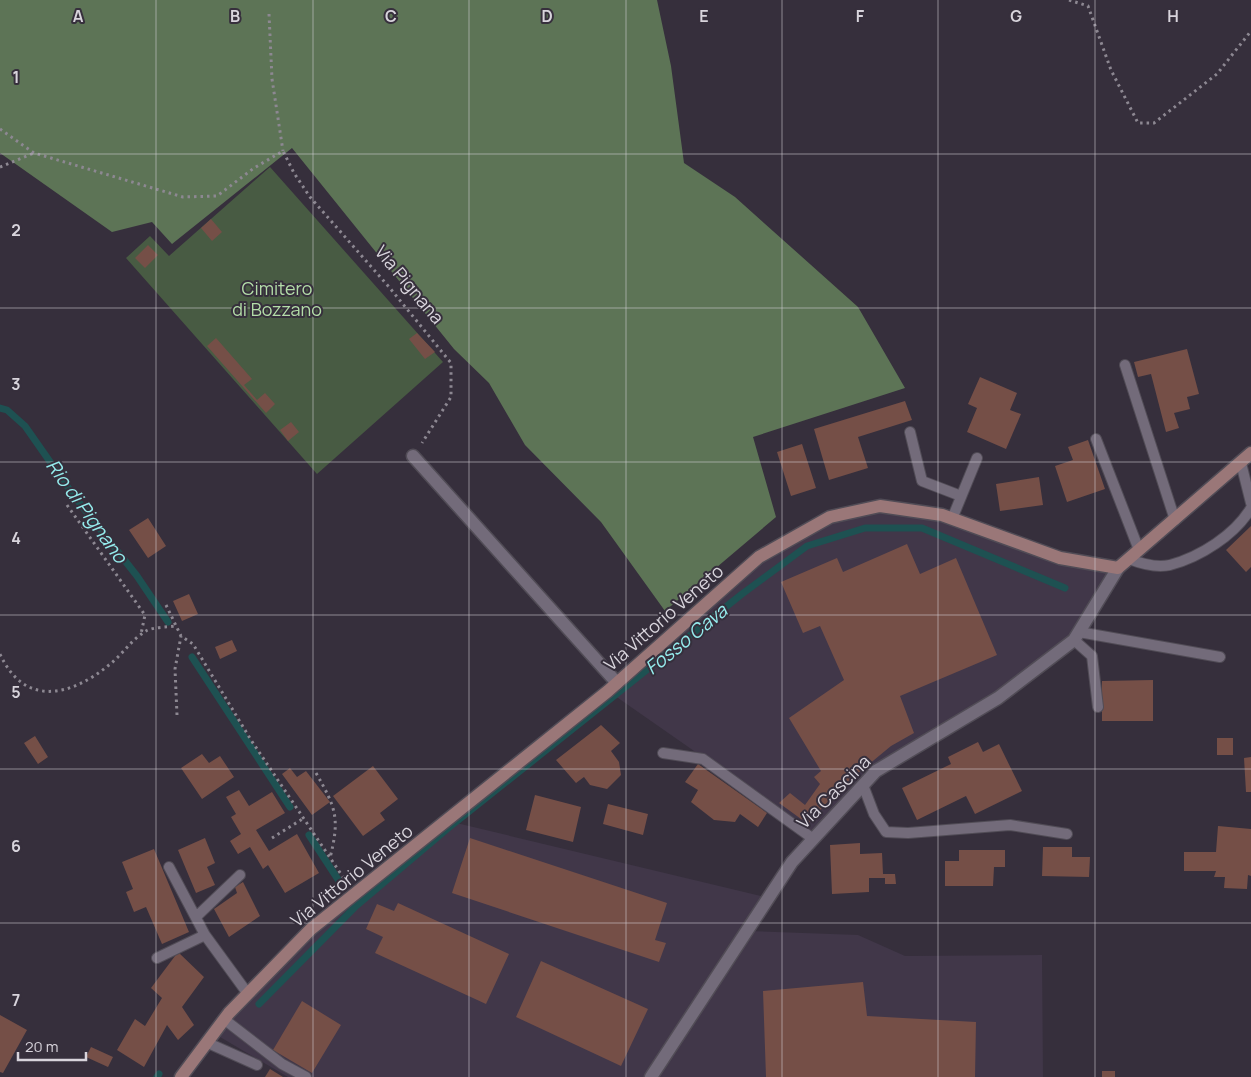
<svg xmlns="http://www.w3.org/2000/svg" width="1251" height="1077" font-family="Manrope,sans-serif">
<rect width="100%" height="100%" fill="#362f3c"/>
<!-- built -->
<path fill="#413749" d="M 880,506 L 942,515 L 1060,558 L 1118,568 L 1074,640 L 998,698 L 876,771 L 816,836 L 608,691 L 759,557 L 830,517 Z
M 448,821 L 769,898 L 748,931 L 858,935 L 905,956 L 1042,955 L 1043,1077 L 288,1077 L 215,1034 L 311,929 Z"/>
<!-- green -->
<path fill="#485b43" d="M 270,167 L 443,362 L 317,474 L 126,258 L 150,236 L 169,256 Z"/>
<!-- forest -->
<path fill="#5d7456" d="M 0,0 L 657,0 L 671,66 L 684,163 L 735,197 L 858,307 L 905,388 L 753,437 L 776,517 L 665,611 L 601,522 L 525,445 L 489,383 L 454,349 L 292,148 L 172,244 L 152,222 L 112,232 L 0,153 Z"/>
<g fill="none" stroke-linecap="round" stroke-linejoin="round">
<!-- stream -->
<path stroke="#1e5152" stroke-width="7" d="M 0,408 L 7,410 L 25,426 L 74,496 L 137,576 L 168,622
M 192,657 L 290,807
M 309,835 L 339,881
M 259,1004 L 356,906 L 447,829 L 742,594 L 807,546 L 865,528 L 922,528 L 1065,588
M 157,1077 L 159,1074"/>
</g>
<!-- building -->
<path fill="#754f47" d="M 211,219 L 222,232 L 212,241 L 201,228 Z
M 148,245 L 158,255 L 145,268 L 135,258 Z
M 417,333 L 435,352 L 425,359 L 409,339 Z
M 216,338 L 252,379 L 244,385 L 257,400 L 265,393 L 275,404 L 266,413 L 207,346 Z
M 1187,349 L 1199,394 L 1187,397 L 1190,409 L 1174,413 L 1179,428 L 1166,432 L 1151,374 L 1138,377 L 1134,362 Z
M 980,377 L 1017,393 L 1010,410 L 1021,414 L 1006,449 L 967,432 L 977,408 L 968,404 Z
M 905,401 L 912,420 L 858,437 L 868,468 L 829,480 L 814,429 Z
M 291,422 L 299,432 L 288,441 L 280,430 Z
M 1088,440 L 1105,489 L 1067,502 L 1055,466 L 1073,460 L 1068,447 Z
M 802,444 L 816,488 L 791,496 L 777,452 Z
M 1039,477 L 1043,505 L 1000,511 L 996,484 Z
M 148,518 L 166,546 L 148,558 L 129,530 Z
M 1251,526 L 1251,567 L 1246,572 L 1226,550 Z
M 907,544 L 920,574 L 956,558 L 997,655 L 900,696 L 914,733 L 891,746 L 839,789 L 808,824 L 779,803 L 790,793 L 805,805 L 820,784 L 814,777 L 821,771 L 789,718 L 844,680 L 820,626 L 803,633 L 781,582 L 837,558 L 843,572 Z
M 189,594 L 198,614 L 182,621 L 173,601 Z
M 232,640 L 237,651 L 220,659 L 215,647 Z
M 1153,680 L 1153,721 L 1102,721 L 1102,681 Z
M 601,725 L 620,743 L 611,751 L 619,762 L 621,775 L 607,789 L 590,785 L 584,777 L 576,783 L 556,760 Z
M 35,736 L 48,757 L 38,764 L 24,743 Z
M 1217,738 L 1233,738 L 1233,755 L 1217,755 Z
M 978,742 L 983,752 L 999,744 L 1022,791 L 975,814 L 966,796 L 917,820 L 902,788 L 951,764 L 948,757 Z
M 202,754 L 209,763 L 220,756 L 234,777 L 202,799 L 181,768 Z
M 1251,757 L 1251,792 L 1246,792 L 1244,758 Z
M 698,764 L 767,813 L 758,827 L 740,814 L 735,822 L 714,820 L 691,802 L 698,790 L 685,782 Z
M 373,766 L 398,799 L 380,813 L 385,820 L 363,836 L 333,796 Z
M 290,768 L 297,777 L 306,771 L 330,802 L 312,815 L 282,774 Z
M 239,790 L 249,806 L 272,792 L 285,813 L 256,830 L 269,851 L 297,834 L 319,873 L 285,893 L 268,865 L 263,869 L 250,847 L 238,854 L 230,841 L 241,834 L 231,817 L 236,814 L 226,797 Z
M 535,795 L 581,807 L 573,842 L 526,830 Z
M 608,804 L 648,814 L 643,835 L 603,824 Z
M 1218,826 L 1251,829 L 1251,876 L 1248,875 L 1247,889 L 1224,888 L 1225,877 L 1214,877 L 1216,871 L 1184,871 L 1184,852 L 1216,852 Z
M 205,838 L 215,863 L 207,867 L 215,885 L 196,893 L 178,850 Z
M 470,838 L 667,903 L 655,940 L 666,943 L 659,962 L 452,893 Z
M 860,843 L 860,854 L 882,853 L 883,874 L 895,874 L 896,884 L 885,884 L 885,878 L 869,878 L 869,892 L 832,894 L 830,845 Z
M 1043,847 L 1072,847 L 1072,857 L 1090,857 L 1089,877 L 1042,876 Z
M 154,849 L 189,932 L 162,944 L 146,907 L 134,912 L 126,892 L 133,889 L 122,862 Z
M 959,850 L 1005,850 L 1005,867 L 994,867 L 993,886 L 945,886 L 945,861 L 959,861 Z
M 243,882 L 260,916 L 229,937 L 214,909 L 237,893 L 235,887 Z
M 398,903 L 509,954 L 486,1004 L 375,953 L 383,937 L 366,929 L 377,904 L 394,911 Z
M 178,952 L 204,977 L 182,1007 L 194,1025 L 178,1040 L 167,1025 L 144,1067 L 117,1050 L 135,1019 L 145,1026 L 162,998 L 151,988 Z
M 541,961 L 648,1009 L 621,1066 L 516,1017 Z
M 863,982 L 867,1016 L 976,1022 L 975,1077 L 766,1077 L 763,991 Z
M 302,1001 L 341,1025 L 312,1073 L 273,1050 Z
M 0,1015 L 27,1030 L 3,1073 L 0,1072 Z
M 91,1047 L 113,1057 L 108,1067 L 86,1057 Z
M 270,1069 L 283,1077 L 265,1077 Z
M 1102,1071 L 1115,1071 L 1115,1077 L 1102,1077 Z"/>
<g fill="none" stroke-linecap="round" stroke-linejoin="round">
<!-- lane casing -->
<g stroke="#514c56" stroke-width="12">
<path id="lane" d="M 1125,365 L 1175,520
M 910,432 L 922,481 L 961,496
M 1096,439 L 1139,550
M 1241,463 L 1251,503
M 952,519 L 977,458
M 1129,559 C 1142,564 1156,568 1170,565 C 1200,557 1235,535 1251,508
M 1079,632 L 1220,657
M 1074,640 L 1092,656 L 1098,707
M 663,753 L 703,759 L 812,838
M 863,785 L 874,814 L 886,832 L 908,833 L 1010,825 L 1067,834
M 169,867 L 205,935 L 248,994
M 196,917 L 240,875
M 157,958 L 205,935
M 225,1020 L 282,1064 L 306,1077
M 208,1043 L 257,1065"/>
</g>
<!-- street casing -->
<g stroke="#514c56" stroke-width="15">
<path id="street" d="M 413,456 L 617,683
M 651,1077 L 792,862 L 876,771 L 998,698 L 1074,640 L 1118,568"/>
</g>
<!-- secondary casing -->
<g stroke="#514c56" stroke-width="15">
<path id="secondary" d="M 181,1077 L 229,1013 L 311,929 L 608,691 L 759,557 L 830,517 L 880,506 L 942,515 L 1060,558 L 1118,568 L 1251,453"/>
</g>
<!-- path -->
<path stroke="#8d8892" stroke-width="3" stroke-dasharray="2.5 4" stroke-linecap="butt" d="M 1069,0 L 1088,6 L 1111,70 L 1138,123 L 1154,123 L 1217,74 L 1251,31
M 269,14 L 272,79 L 283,151
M 0,129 L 34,153 L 183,197 L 217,196 L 254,168 L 283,151 L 294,173 L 310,197 L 389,287 L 451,363 L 451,397 L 422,443
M 0,167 L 34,153
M 67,505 L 145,615 L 141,634
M 166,605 L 181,636 L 193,644 L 251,740 L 345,880
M 0,654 C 24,707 70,697 109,665 C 122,655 132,639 146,631 C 153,627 168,627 176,626
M 177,715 L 175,669 L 181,636
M 316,773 C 336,808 340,818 330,858
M 272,838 L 304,818"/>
<!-- lane -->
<use href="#lane" stroke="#736b7a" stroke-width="10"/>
<!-- street -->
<use href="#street" stroke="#736b7a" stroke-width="12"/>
<!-- secondary -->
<use href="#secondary" stroke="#9a7778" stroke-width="12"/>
</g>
<!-- grid -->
<path fill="none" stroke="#d8d4dc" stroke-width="1" stroke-opacity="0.55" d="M 156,0 L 156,1077M 313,0 L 313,1077M 469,0 L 469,1077M 626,0 L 626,1077M 782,0 L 782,1077M 938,0 L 938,1077M 1095,0 L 1095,1077M 0,154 L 1251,154M 0,308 L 1251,308M 0,462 L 1251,462M 0,615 L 1251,615M 0,769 L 1251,769M 0,923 L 1251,923"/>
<g text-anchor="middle" stroke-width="4" stroke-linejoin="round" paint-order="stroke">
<!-- street labels -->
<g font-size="18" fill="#d8d4dc" stroke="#362f3c">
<text transform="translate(409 285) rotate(50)" y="6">Via Pignana</text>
<text transform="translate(664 618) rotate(-41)" y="6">Via Vittorio Veneto</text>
<text transform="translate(834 792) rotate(-45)" y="6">Via Cascina</text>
<text transform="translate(352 876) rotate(-39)" y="6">Via Vittorio Veneto</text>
</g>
<!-- park labels -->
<g font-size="18" fill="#b3dda8" stroke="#362f3c">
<text x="277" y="295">Cimitero<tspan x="277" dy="21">di Bozzano</tspan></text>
</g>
<!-- water labels -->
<g font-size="19" font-style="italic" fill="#95eced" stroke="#362f3c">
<text transform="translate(87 511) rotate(54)" y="7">Rio di Pignano</text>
<text transform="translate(686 639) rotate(-39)" y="7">Fosso Cava</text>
</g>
</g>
<g font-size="16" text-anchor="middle" font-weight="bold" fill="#d8d4dc" stroke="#362f3c" stroke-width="4" stroke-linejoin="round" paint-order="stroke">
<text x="78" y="22">A</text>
<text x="235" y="22">B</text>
<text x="391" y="22">C</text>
<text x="547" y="22">D</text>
<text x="704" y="22">E</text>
<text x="860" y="22">F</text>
<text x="1016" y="22">G</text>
<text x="1173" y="22">H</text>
<text x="16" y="83">1</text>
<text x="16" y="236">2</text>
<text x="16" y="390">3</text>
<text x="16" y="544">4</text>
<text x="16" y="698">5</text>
<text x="16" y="852">6</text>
<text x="16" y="1006">7</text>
</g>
<!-- scale -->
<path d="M18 1052v8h68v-8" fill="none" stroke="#d8d4dc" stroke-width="2.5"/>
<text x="25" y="1052" font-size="15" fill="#d8d4dc" stroke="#362f3c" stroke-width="4" paint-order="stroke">20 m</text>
</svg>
